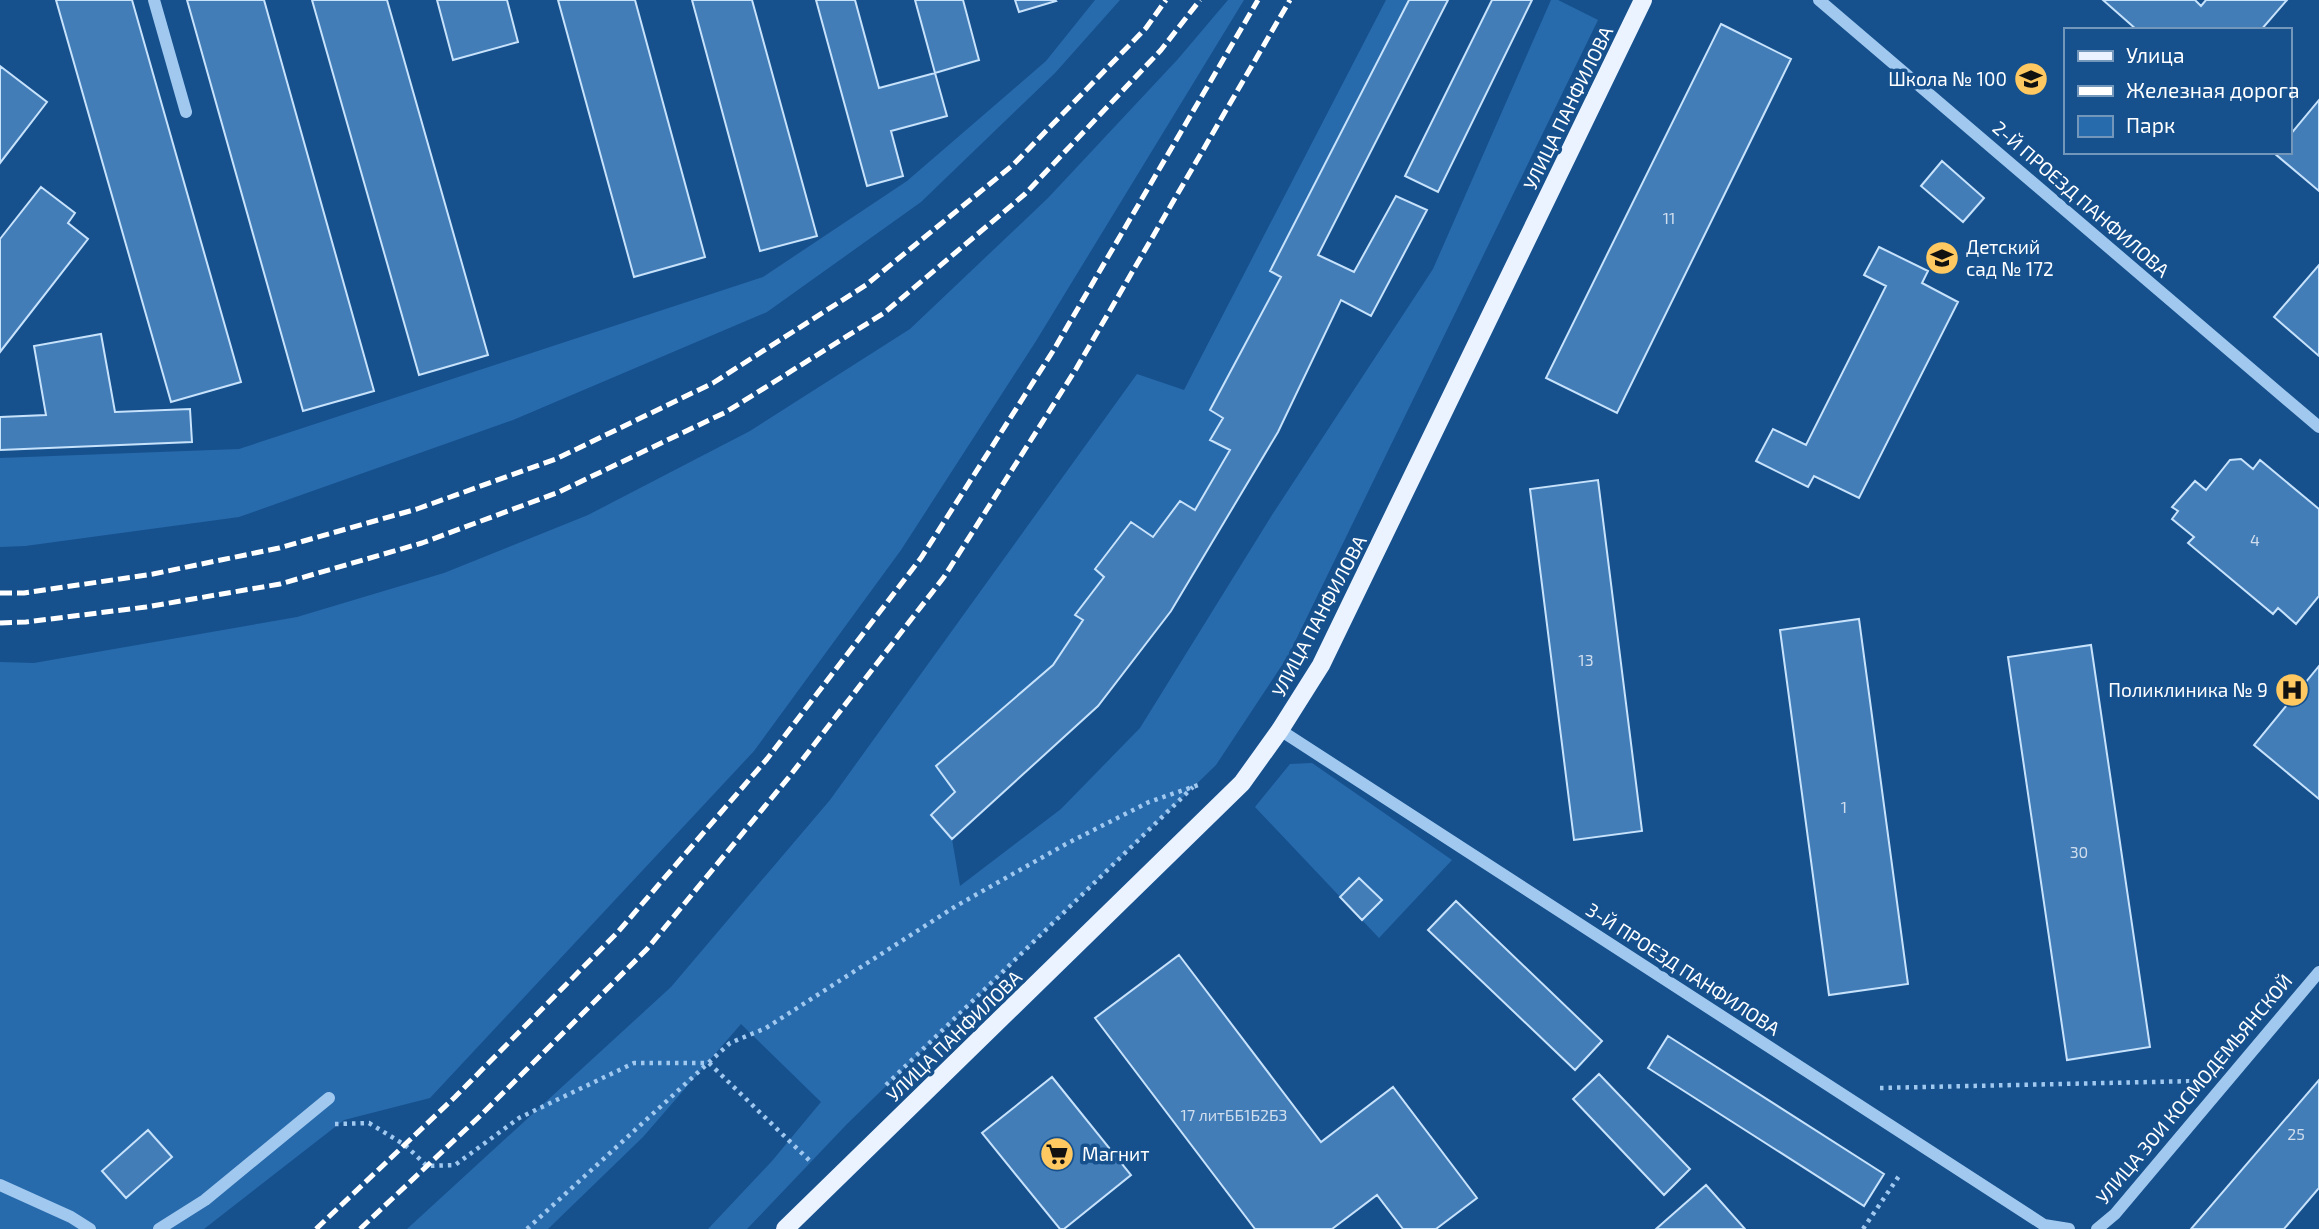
<svg xmlns="http://www.w3.org/2000/svg" width="2319" height="1229" font-family="'Exo 2',sans-serif">
<rect width="100%" height="100%" fill="#16518e"/>
<!-- green -->
<path fill="#286bad" d="M 1095,0 L 1120,0 L 1055,73 L 921,202 L 767,312 L 513,420 L 239,517 L 25,546 L 0,547 L 0,458 L 239,449 L 763,277 L 907,181 L 1046,61 Z
M 1228,0 L 1244,0 L 1036,341 L 901,550 L 754,751 L 430,1098 L 344,1120 L 204,1229 L 0,1229 L 0,662 L 34,663 L 297,617 L 444,573 L 588,515 L 750,431 L 910,329 L 1048,198 L 1178,59 Z
M 1386,0 L 1409,0 L 1270,271 L 1281,277 L 1210,409 L 1223,418 L 1210,440 L 1230,450 L 1195,510 L 1180,501 L 1153,537 L 1131,522 L 1095,568 L 1104,577 L 1076,615 L 1083,620 L 1053,665 L 937,766 L 955,792 L 931,815 L 952,839 L 960,886 L 1061,809 L 1140,728 L 1272,515 L 1433,269 L 1551,0 L 1558,0 L 1598,20 L 1288,656 L 1216,765 L 847,1124 L 747,1229 L 708,1229 L 772,1161 L 821,1102 L 741,1024 L 643,1137 L 548,1229 L 407,1229 L 671,987 L 830,800 L 1137,374 L 1184,390 Z
M 1312,763 L 1452,860 L 1379,938 L 1255,807 L 1290,764 Z"/>
<!-- building -->
<path fill="#437db8" stroke="#c7e2fb" stroke-width="2" d="M 56,0 L 132,0 L 241,382 L 171,402 Z
M 187,0 L 264,0 L 374,391 L 303,411 Z
M 312,0 L 387,0 L 488,355 L 419,375 Z
M 437,0 L 507,0 L 518,42 L 453,60 Z
M 558,0 L 635,0 L 705,257 L 634,277 Z
M 692,0 L 752,0 L 817,236 L 760,251 Z
M 816,0 L 855,0 L 879,88 L 935,73 L 947,116 L 891,131 L 903,176 L 867,186 Z
M 915,0 L 963,0 L 979,60 L 935,73 Z
M 1015,0 L 1055,0 L 1056,1 L 1019,12 Z
M 1409,0 L 1448,0 L 1318,255 L 1354,272 L 1396,196 L 1427,210 L 1371,316 L 1341,300 L 1278,432 L 1171,611 L 1098,706 L 952,839 L 931,815 L 955,792 L 936,766 L 1053,665 L 1083,620 L 1075,615 L 1104,577 L 1095,569 L 1131,522 L 1153,537 L 1180,501 L 1195,510 L 1230,450 L 1210,440 L 1223,418 L 1210,410 L 1281,277 L 1270,271 Z
M 1492,0 L 1532,0 L 1438,192 L 1405,176 Z
M 2103,0 L 2195,0 L 2201,6 L 2206,0 L 2287,0 L 2261,30 L 2137,30 Z
M 1721,24 L 1791,59 L 1617,413 L 1546,378 Z
M 0,66 L 47,102 L 0,163 Z
M 2319,100 L 2319,191 L 2274,153 L 2289,152 L 2289,136 Z
M 1942,161 L 1984,198 L 1963,222 L 1921,186 Z
M 41,187 L 75,213 L 68,223 L 88,239 L 0,352 L 0,239 Z
M 1879,247 L 1928,271 L 1922,283 L 1958,302 L 1859,498 L 1814,476 L 1808,487 L 1756,461 L 1773,429 L 1806,445 L 1886,286 L 1864,275 Z
M 2319,265 L 2319,356 L 2274,317 Z
M 101,334 L 115,412 L 190,409 L 192,442 L 0,450 L 0,417 L 46,415 L 34,346 Z
M 2241,459 L 2253,469 L 2260,460 L 2319,509 L 2319,596 L 2296,624 L 2278,608 L 2273,614 L 2188,543 L 2194,537 L 2172,519 L 2178,511 L 2172,507 L 2195,481 L 2206,490 L 2230,460 Z
M 1598,480 L 1642,831 L 1574,840 L 1530,489 Z
M 1859,619 L 1908,984 L 1829,995 L 1780,630 Z
M 2091,645 L 2150,1047 L 2067,1060 L 2008,657 Z
M 2319,666 L 2319,799 L 2254,745 Z
M 1359,878 L 1382,900 L 1362,920 L 1340,897 Z
M 1456,901 L 1602,1041 L 1575,1070 L 1428,930 Z
M 1179,955 L 1321,1142 L 1393,1087 L 1477,1198 L 1436,1229 L 1403,1229 L 1377,1195 L 1332,1229 L 1255,1229 L 1095,1018 Z
M 1668,1036 L 1884,1174 L 1864,1206 L 1648,1068 Z
M 1599,1074 L 1690,1169 L 1664,1195 L 1573,1099 Z
M 1052,1077 L 1131,1175 L 1064,1229 L 1060,1229 L 982,1133 Z
M 2319,1080 L 2319,1188 L 2284,1229 L 2191,1229 Z
M 148,1130 L 172,1157 L 126,1198 L 102,1171 Z
M 1706,1185 L 1745,1229 L 1656,1229 Z"/>
<g fill="none" stroke-linecap="round" stroke-linejoin="round">
<!-- path -->
<path stroke="#a1c9f0" stroke-width="4.5" stroke-dasharray="3.5 5" stroke-linecap="butt" d="M 886,1085 L 1193,787
M 1880,1088 L 2196,1081
M 335,1124 L 369,1123 L 405,1145 L 427,1166 L 455,1165 L 519,1118 L 634,1063 L 709,1063 L 811,1162
M 527,1229 L 730,1043 L 766,1028 L 956,906 L 1066,844 L 1149,802 L 1201,784
M 1863,1229 L 1899,1176"/>
<!-- minor -->
<path stroke="#a1c9f0" stroke-width="12" d="M 154,0 L 186,112
M 1819,0 L 2319,427
M 1280,730 L 2044,1225 L 2069,1229
M 0,1185 L 71,1217 L 90,1229
M 159,1229 L 205,1200 L 329,1098
M 2097,1229 L 2115,1214 L 2319,972"/>
<!-- major -->
<path stroke="#eaf3ff" stroke-width="18" d="M 785,1229 L 1242,783 L 1280,730 L 1321,665 L 1643,0"/>
<!-- rail -->
<path stroke="#fff" stroke-width="5" stroke-dasharray="12 5" stroke-linecap="butt" d="M 0,593 L 24,593 L 153,574 L 279,548 L 417,509 L 556,459 L 713,383 L 866,285 L 1013,165 L 1146,28 L 1166,0
M 0,623 L 26,622 L 146,607 L 280,584 L 422,543 L 559,492 L 726,412 L 884,313 L 1025,194 L 1161,50 L 1200,0
M 316,1229 L 455,1097 L 617,933 L 767,759 L 921,558 L 1053,351 L 1258,0
M 360,1229 L 480,1116 L 647,949 L 789,777 L 944,577 L 1076,369 L 1290,0"/>
</g>
<!-- icons -->
<defs>
<g id="school-disc" transform="scale(1.75)"><circle r="9.5" fill="#ffc860" stroke="#16518e"/><path d="M0-5L7-2L0 1L-7-2ZM-4 1L0 2.5L4 1V4Q0 6-4 4Z" fill="#111"/></g>
<g id="hospital-disc" transform="scale(1.75)"><circle r="9.5" fill="#ffc860" stroke="#16518e"/><path d="M-5-5h3v3.5h4V-5h3V5h-3V1.5h-4V5h-3Z" fill="#111"/></g>
<g id="supermarket-disc" transform="scale(1.75)"><circle r="9.5" fill="#ffc860" stroke="#16518e"/><path d="M-6-5.5h2.5l.6 2H6L4.5 2H-2.5L-4.4-4H-6ZM-1.5 3.2a1.3 1.3 0 1 0 .1 0ZM3 3.2a1.3 1.3 0 1 0 .1 0Z" fill="#111"/></g>
</defs>
<g fill-rule="evenodd">
<use href="#school-disc" x="2031" y="79"/>
<use href="#school-disc" x="1942" y="258"/>
<use href="#hospital-disc" x="2292" y="690"/>
<use href="#supermarket-disc" x="1057" y="1154"/>
</g>
<g text-anchor="middle" stroke-width="7" stroke-linejoin="round" paint-order="stroke">
<!-- number labels -->
<g font-size="16" fill="#d0deed">
<text x="1669" y="224">11</text>
<text x="2255" y="546">4</text>
<text x="1586" y="666">13</text>
<text x="1844" y="813">1</text>
<text x="2079" y="858">30</text>
<text x="1234" y="1121">17 литББ1Б2Б3</text>
<text x="2296" y="1140">25</text>
</g>
<!-- poi labels -->
<g font-size="19" fill="#fff" stroke="#16518e" text-anchor="end">
<text x="2007" y="86">Школа № 100</text>
<text x="1966" y="254" text-anchor="start">Детский<tspan x="1966" dy="22">сад № 172</tspan></text>
<text x="2268" y="697">Поликлиника № 9</text>
<text x="1082" y="1161" text-anchor="start">Магнит</text>
</g>
<!-- street labels -->
<g font-size="19" fill="#fff" stroke="#16518e">
<text transform="translate(1568 108) rotate(-64)" y="7">УЛИЦА ПАНФИЛОВА</text>
<text transform="translate(2081 199) rotate(41)" y="7">2-Й ПРОЕЗД ПАНФИЛОВА</text>
<text transform="translate(1319 616) rotate(-62)" y="7">УЛИЦА ПАНФИЛОВА</text>
<text transform="translate(1683 969) rotate(33)" y="7">3-Й ПРОЕЗД ПАНФИЛОВА</text>
<text transform="translate(954 1036) rotate(-44)" y="7">УЛИЦА ПАНФИЛОВА</text>
<text transform="translate(2194 1089) rotate(-50)" y="7">УЛИЦА ЗОИ КОСМОДЕМЬЯНСКОЙ</text>
</g>
</g>
<!-- legend -->
<rect x="2064" y="28" width="228" height="126" fill="#16518e" stroke="#7397bb" stroke-width="2"/>
<rect x="2078" y="51" width="35" height="10" fill="#eaf3ff" stroke="#7397bb" stroke-width="2"/>
<text x="2126" y="63" font-size="21" fill="#ffffff">Улица</text>
<rect x="2078" y="86" width="35" height="10" fill="#ffffff" stroke="#7397bb" stroke-width="2"/>
<text x="2126" y="98" font-size="21" fill="#ffffff">Железная дорога</text>
<rect x="2078" y="116" width="35" height="21" fill="#286bad" stroke="#7397bb" stroke-width="2"/>
<text x="2126" y="133" font-size="21" fill="#ffffff">Парк</text>
</svg>
